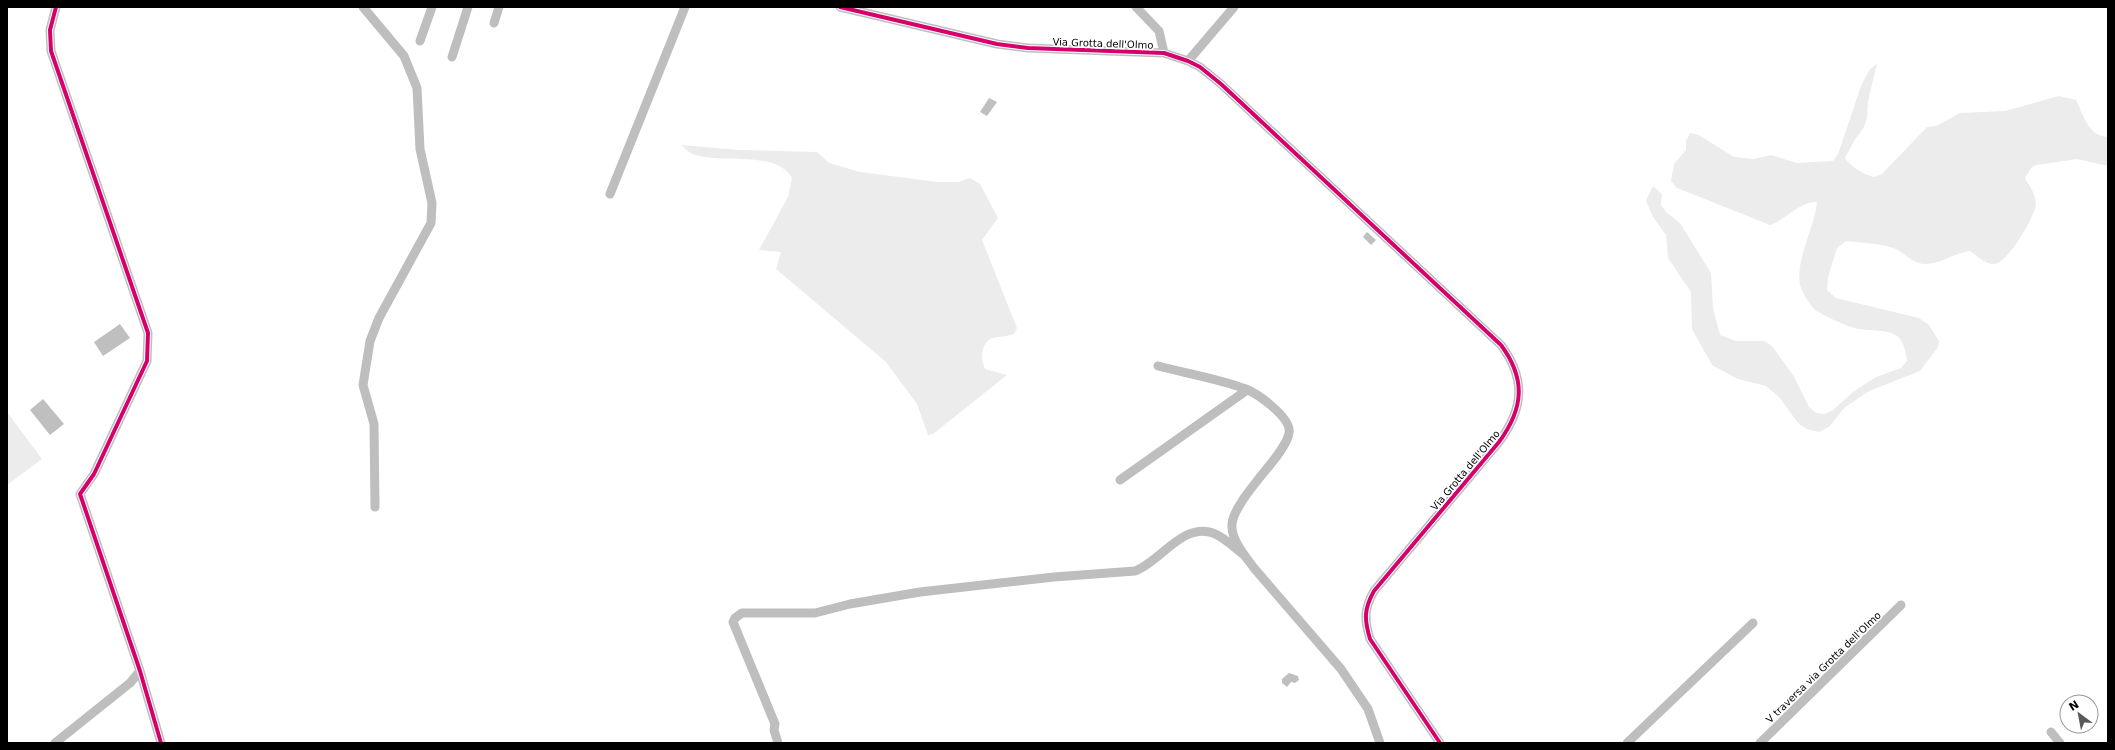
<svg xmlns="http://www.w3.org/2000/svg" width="2115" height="750" font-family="'DejaVu Sans',sans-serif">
<rect width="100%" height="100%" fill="#fff"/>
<!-- green -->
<path fill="#ececec" d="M 1877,64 L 1868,101 L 1867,118 L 1864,127 L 1854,141 L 1845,158 C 1851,167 1863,174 1874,177 L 1882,174 L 1927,127 L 1936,126 L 1960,113 L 2005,111 L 2059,96 L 2076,100 C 2084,116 2088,136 2108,137 L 2108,166 L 2077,159 L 2037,165 L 2032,167 L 2025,178 C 2029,185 2036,195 2036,203 C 2035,217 2008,263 1994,264 C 1986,265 1976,255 1970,251 C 1954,253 1941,264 1925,264 C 1912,264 1905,252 1893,248 C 1878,243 1861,243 1846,241 L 1837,248 L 1828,277 L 1827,290 L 1836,298 L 1919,318 L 1929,325 L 1939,341 L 1938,347 L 1920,371 L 1869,391 L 1844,408 L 1829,427 L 1819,432 L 1807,429 L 1798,423 L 1780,398 L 1766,386 L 1738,379 L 1712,365 L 1692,329 L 1691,292 L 1668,258 L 1666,235 L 1653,217 L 1646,201 L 1653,186 L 1662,194 L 1661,205 L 1666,212 L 1680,223 L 1711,273 L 1713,308 L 1720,335 L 1736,341 L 1764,341 L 1772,346 L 1793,375 L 1809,407 L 1816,413 L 1825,414 L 1833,410 L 1853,392 L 1876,377 L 1901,368 L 1907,361 C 1906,353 1904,341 1897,336 C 1887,329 1870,331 1858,329 C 1851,328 1819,314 1814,309 C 1810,304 1803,294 1801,288 C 1793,264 1815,227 1817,202 C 1799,201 1786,220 1770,225 L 1677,188 L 1671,181 L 1674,164 L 1686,150 L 1686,141 L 1690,133 L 1699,135 L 1734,157 L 1754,159 L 1771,155 L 1797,163 L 1833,161 L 1838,154 L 1861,86 L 1870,69 Z
M 681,145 L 740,150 L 817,152 L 829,163 L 860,172 L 938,182 L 958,182 L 970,178 L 980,184 L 998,218 L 982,240 L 1017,328 L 1014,334 C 1007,337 999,336 992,338 C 981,343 980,359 985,369 L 1007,375 L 933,434 L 928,435 L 917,404 L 886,362 L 776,269 L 781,252 L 759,250 L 788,197 L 792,178 C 775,149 722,165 693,154 C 689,153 685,148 681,145 Z
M 7,412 L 42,459 L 7,485 Z"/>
<!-- water -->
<path fill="#bfbfbf" d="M 989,98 L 997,102 L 987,116 L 980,112 Z
M 1367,232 L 1376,240 L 1371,245 L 1363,237 Z
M 120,324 L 130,338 L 103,356 L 94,342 Z
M 43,399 L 64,424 L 50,435 L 30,410 Z
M 1289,673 L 1298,676 L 1299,680 L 1295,683 L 1291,682 L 1287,687 L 1282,683 L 1282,679 Z"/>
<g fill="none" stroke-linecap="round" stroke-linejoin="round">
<!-- minor -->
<path stroke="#bebebe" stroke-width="9" d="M 56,7 L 50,30 L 51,51 L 148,333 L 147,361 L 94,474 L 80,494 L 140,671 L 161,743
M 363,7 L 404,56 L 417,88 L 420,149 L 432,203 L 431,223 L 379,318 L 370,341 L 363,385 L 374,424 L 375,507
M 840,7 L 997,44 L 1028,48 L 1164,53 L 1188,61 L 1200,67 L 1221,84 L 1501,345 C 1526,379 1524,408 1499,442 L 1374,591 C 1364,609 1364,619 1370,639 L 1440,743
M 1136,7 L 1159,31 L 1164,53
M 494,23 L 499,7
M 420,41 L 432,7
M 452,57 L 468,7
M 1188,61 L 1234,7
M 610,194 L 685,7
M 1158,366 C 1185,373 1220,379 1246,389 C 1258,394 1292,418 1289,433 C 1287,447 1266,469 1257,481 C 1249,491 1232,512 1232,525 C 1231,540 1246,557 1254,568 L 1341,669 L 1368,709 L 1380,743
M 1120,480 L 1247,390
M 2051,732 L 2060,743
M 55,743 L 130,683 L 140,671
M 778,743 L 774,730 L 775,724 L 733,622 L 735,618 L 742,613 L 815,613 L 850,604 L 920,592 L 1054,577 L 1135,571 C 1160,562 1183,522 1213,533 C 1224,537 1235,548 1244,555
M 1627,743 L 1753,623
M 1760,743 L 1901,605"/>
<!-- cycleway casing -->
<g stroke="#fff" stroke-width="6">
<path id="cycleway" d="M 56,7 L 50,30 L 51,51 L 148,333 L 147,361 L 94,474 L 80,494 L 140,671 L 161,743
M 840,7 L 997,44 L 1028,48 L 1164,53 L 1188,61 L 1200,67 L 1221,84 L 1501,345 C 1526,379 1524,408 1499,442 L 1374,591 C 1364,609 1364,619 1370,639 L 1440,743"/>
</g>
<!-- cycleway -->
<use href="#cycleway" stroke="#d6006c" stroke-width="4"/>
</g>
<g text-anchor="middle" stroke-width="3.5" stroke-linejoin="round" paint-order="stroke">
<!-- street labels -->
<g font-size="10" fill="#000" stroke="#fff">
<text transform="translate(1103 43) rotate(2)" y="4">Via Grotta dell'Olmo</text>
<text transform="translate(1465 470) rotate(-50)" y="4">Via Grotta dell'Olmo</text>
<text transform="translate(1823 667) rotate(-44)" y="4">V traversa via Grotta dell'Olmo</text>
</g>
</g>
<!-- border -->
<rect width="2115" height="750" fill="none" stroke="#000000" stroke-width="16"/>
<!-- north arrow -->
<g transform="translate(2079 714) rotate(328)"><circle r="19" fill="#ffffff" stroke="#999999"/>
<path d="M0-3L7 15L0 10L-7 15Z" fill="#595959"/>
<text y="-6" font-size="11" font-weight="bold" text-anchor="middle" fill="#000000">N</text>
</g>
</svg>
